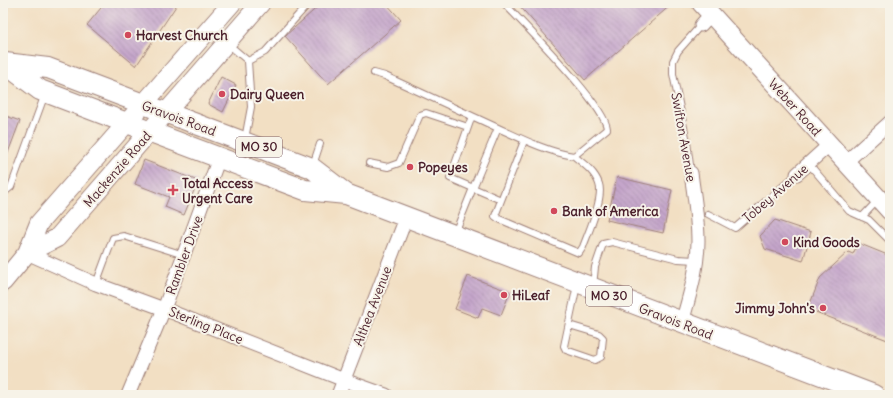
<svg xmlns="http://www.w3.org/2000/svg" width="893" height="398" font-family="Delius,sans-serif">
<defs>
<pattern id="building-back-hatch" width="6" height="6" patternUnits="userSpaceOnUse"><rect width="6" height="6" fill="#c5a6cb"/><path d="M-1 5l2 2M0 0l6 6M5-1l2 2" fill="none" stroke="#a287a5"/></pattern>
</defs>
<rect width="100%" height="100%" fill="#f7f3e8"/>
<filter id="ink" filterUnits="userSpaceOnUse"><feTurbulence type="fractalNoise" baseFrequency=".025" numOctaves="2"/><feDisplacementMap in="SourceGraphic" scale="8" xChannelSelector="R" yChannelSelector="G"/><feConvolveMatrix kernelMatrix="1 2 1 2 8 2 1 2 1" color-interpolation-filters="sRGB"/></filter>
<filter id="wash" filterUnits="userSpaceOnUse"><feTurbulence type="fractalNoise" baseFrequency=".012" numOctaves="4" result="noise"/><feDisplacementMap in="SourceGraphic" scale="16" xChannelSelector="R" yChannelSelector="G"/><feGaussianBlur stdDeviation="0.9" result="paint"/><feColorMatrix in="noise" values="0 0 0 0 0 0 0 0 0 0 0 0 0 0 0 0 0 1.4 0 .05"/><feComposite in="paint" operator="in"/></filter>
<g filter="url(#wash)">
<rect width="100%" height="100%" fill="#f2dfc3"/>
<g id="blocks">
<!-- building -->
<path fill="url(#building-back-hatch)" d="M 105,3 L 178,3 L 136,66 L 87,25 Z
M 322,3 L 386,3 L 401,20 L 328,84 L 285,36 Z
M 517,3 L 673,3 L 585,80 Z
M 221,77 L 236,85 L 223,112 L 208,104 Z
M 6,116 L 20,121 L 6,158 L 3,157 L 3,124 Z
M 144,160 L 198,181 L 184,215 L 165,207 L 169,197 L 135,184 Z
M 617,177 L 672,190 L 663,233 L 607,220 Z
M 775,220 L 811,232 L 803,261 L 765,249 L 760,236 Z
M 858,243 L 890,256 L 890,341 L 808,309 L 820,278 L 848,252 L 853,254 Z
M 468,276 L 510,292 L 501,315 L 482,308 L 478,318 L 455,309 Z"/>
</g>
</g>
<g filter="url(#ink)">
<use href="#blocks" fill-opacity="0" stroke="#9e7f77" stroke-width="1"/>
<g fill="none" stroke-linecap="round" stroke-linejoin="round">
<!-- lane casing -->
<g stroke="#9e7f77" stroke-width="8">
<path id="lane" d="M 228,44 L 248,61 L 265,52 L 309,3
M 374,73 L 385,76 L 472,116 L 450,178 L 473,188 L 498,128 C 522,139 548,152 574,156 L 607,129 C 606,106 524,25 504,3
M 472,116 L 498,128
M 245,139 L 251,107 L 248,61
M 524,141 L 495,216 L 499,219 L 579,253 L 583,247 C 588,233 604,198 599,184 C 595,172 584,164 574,156
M 369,163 L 388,167 L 399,163 L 420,115 L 426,113 L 468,127
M 809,164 L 849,211 L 869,220 L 888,239
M 313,165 L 320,144
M 691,173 L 687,142 L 673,74 L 673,61 L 678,51 L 701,25
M 3,190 L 6,191 L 11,187 L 45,94
M 708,214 L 735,228 L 797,174
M 862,217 L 878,200
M 455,233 L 473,188 L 501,200
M 96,284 L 113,238 L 124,236 L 184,255
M 593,286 L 595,267 L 603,244 L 612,242 L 678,259 L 695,260
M 569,325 L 599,334 L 603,338 L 601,357 L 595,360 L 566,350 L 564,346 L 577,285"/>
</g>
<!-- street casing -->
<g stroke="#9e7f77" stroke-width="15">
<path id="street" d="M 701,25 L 711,14
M 845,163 L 890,122
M 797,174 L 829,145
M 27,253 L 96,284 L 164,309 L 344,380 L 386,395
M 682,323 C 689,297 698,269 698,241 C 698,218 694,196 691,173
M 128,395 L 164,309 L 219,158
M 338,395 L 406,218"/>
</g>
<!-- secondary casing -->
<g stroke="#9e7f77" stroke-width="20">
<path id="secondary" d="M 701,3 L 890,211
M 27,253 L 57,238 L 261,3
M 3,282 L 27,253 L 39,223 L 232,3"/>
</g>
<!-- primary casing -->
<g stroke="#9e7f77" stroke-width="22">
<path id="primary" d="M 4,63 L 40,90 L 111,117 L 305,190 L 346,194 L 874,395
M 5,63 L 48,68 L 244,142 L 312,168 L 346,194"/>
</g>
<!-- lane -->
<use href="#lane" stroke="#fff" stroke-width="6"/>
<!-- street -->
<use href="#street" stroke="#fff" stroke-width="13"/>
<!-- secondary -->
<use href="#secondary" stroke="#fff" stroke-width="18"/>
<!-- primary -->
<use href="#primary" stroke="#fff" stroke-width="20"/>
</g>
</g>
<!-- markers -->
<g fill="#d1495b" stroke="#f7f3e8" stroke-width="1.5">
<circle cx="128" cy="35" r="4"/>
<circle cx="222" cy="94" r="4"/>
<circle cx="410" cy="167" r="4"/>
<path d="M171 184h4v4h4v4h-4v4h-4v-4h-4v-4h4z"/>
<circle cx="554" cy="211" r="4"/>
<circle cx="785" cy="242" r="4"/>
<circle cx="504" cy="295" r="4"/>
<circle cx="823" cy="308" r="4"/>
</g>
<g text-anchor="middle" stroke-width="4" stroke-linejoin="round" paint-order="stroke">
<!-- shield labels -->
<g fill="#f7f3e8" stroke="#7e5f64" stroke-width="1">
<rect x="236" y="137" width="46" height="20" rx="3"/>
<rect x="586" y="286" width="46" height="20" rx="3"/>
</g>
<g font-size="12" font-weight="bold" fill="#4a1f2b">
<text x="259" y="151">MO 30</text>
<text x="609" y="300">MO 30</text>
</g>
<!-- poi labels -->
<g font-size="13" font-weight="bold" fill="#4a1f2b" stroke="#f7f3e8" text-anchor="start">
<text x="136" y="40">Harvest Church</text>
<text x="230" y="99">Dairy Queen</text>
<text x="418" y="172">Popeyes</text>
<text x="182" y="188">Total Access<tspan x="182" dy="15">Urgent Care</tspan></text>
<text x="562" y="216">Bank of America</text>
<text x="793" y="247">Kind Goods</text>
<text x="512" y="300">HiLeaf</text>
<text x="815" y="313" text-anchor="end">Jimmy John's</text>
</g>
<!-- street labels -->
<g font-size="13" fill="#4a1f2b" stroke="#f7f3e8">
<text transform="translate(795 107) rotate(48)" y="5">Weber Road</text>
<text transform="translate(179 118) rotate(20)" y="5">Gravois Road</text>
<text transform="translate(684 137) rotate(80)" y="5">Swifton Avenue</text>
<text transform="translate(117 169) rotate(-49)" y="5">Mackenzie Road</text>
<text transform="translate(775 193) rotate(-41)" y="5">Tobey Avenue</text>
<text transform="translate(184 255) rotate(-70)" y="5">Rambler Drive</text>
<text transform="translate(372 306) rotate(-69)" y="5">Althea Avenue</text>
<text transform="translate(676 321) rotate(21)" y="5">Gravois Road</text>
<text transform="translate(206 325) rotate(22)" y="5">Sterling Place</text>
</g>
</g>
<!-- margin -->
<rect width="893" height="398" fill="none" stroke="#f7f3e8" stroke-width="16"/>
</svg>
